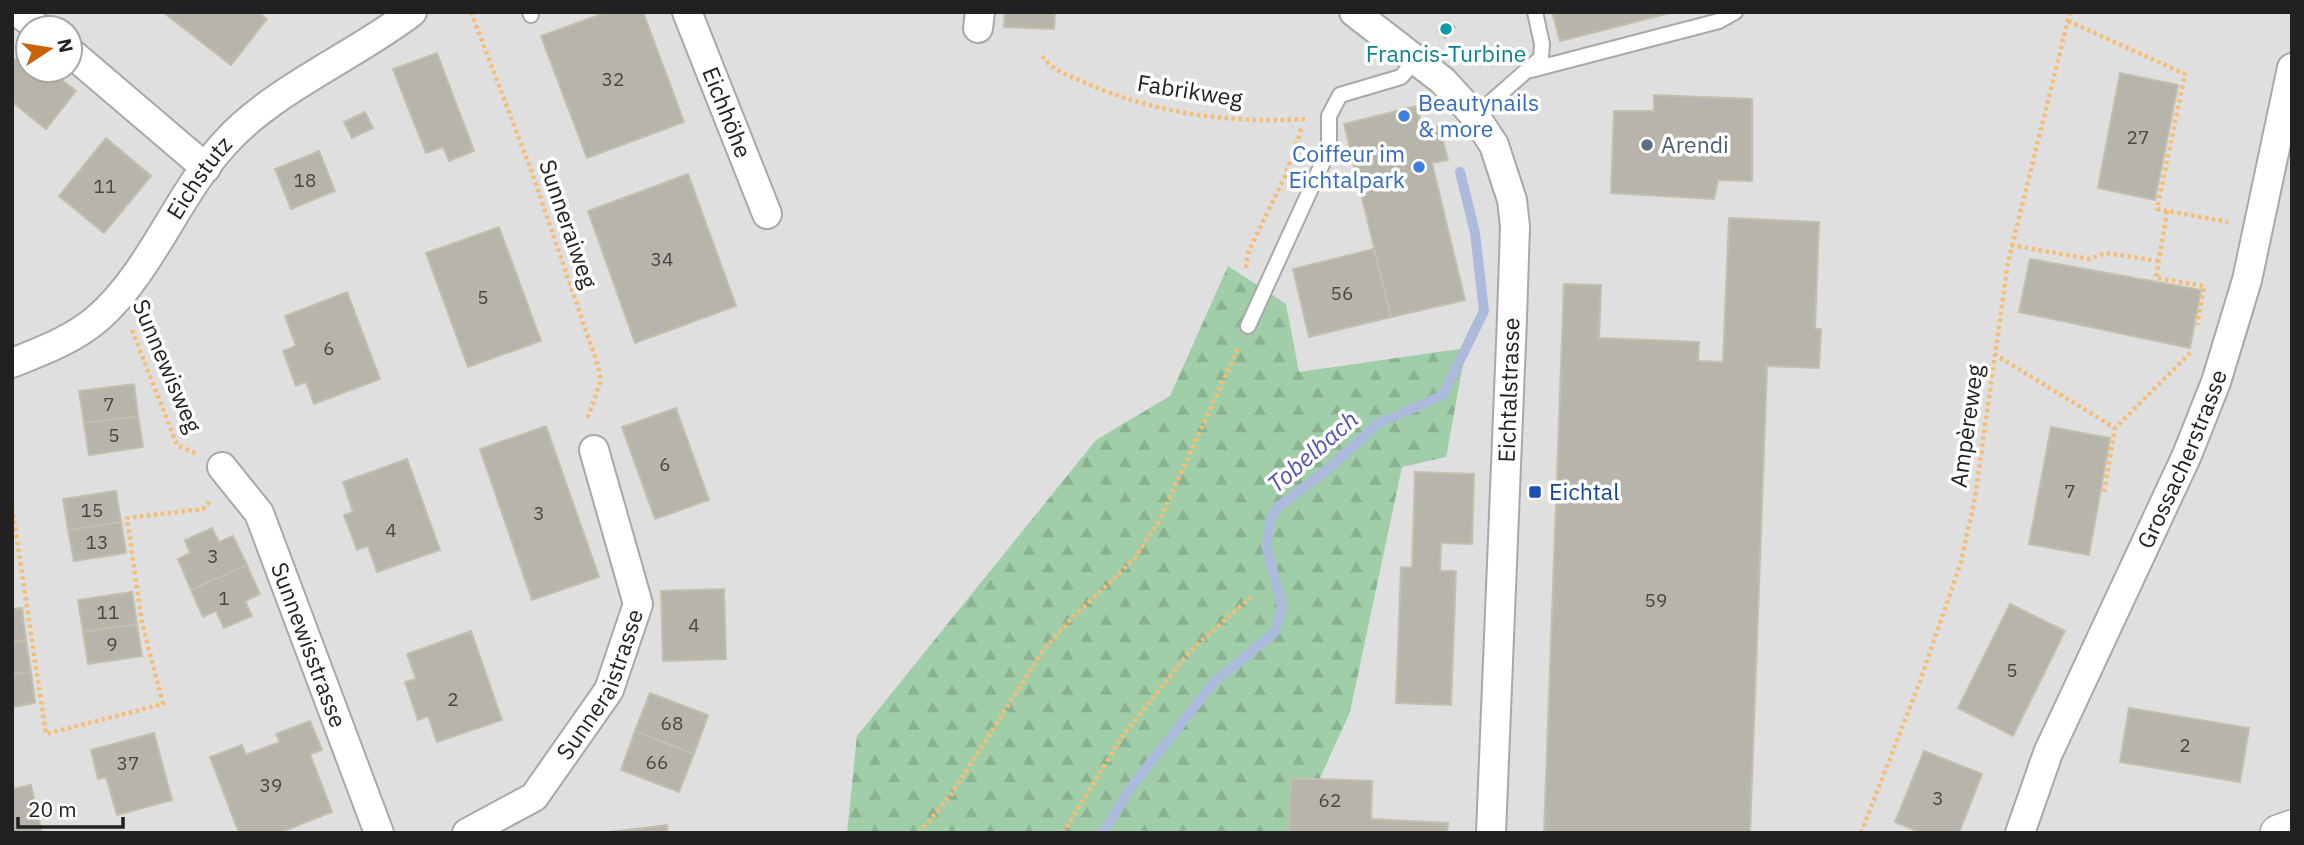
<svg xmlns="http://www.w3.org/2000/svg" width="2304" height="845" font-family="'IBM Plex Sans',sans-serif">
<defs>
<pattern id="forest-firs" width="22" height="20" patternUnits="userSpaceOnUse" patternTransform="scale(1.75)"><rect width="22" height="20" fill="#a0cea8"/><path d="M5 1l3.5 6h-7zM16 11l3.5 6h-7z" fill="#8ab190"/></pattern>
</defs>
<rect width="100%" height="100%" fill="#f0f1e9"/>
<!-- residential -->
<path fill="#dfdfdf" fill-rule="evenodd" d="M 12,12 L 2292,12 L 2292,833 L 12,833 ZM 28,28 L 70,28 L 70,70 L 28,70 Z"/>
<!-- forest -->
<path fill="url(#forest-firs)" d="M 1228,266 L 1286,304 L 1299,372 L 1466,348 L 1446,457 L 1402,467 L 1350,712 L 1295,833 L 847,833 L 857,736 L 1096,440 L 1170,396 Z"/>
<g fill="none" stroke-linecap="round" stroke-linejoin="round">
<!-- stream -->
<path stroke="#acbbdc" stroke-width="10" d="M 1103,833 L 1129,790 L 1213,683 L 1275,632 L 1282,607 L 1266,544 L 1271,519 L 1278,507 L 1328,469 L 1377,424 L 1443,395 L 1484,311 L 1475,233 L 1460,172"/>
</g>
<!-- building -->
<path fill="#b7b5ab" stroke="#c2c0ac" stroke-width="2" d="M 258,12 L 267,19 L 231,65 L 164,13 Z
M 607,12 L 643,12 L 684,122 L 587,158 L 541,36 Z
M 1005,12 L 1055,12 L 1054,29 L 1004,27 Z
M 1552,12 L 1674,12 L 1560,41 Z
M 1448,21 L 1455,27 L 1445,38 L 1438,31 Z
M 23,49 L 28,53 L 28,70 L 49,70 L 76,91 L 46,129 L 12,102 L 12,58 L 15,60 Z
M 437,53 L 474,151 L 449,161 L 443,147 L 426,153 L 393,69 Z
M 2120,73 L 2178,85 L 2155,200 L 2098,188 Z
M 1654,95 L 1752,99 L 1752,181 L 1718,180 L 1714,199 L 1611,193 L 1614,111 L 1654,111 Z
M 1417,106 L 1423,130 L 1439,126 L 1448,160 L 1432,163 L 1465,300 L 1391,317 L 1344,124 Z
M 365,112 L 373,128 L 352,138 L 344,122 Z
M 106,138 L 151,176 L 104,233 L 59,196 Z
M 319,151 L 335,191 L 291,209 L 275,169 Z
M 688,174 L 736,306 L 635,343 L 588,211 Z
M 1729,218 L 1819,222 L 1815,329 L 1821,329 L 1819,368 L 1767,366 L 1750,833 L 1544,833 L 1564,284 L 1601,285 L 1599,338 L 1699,342 L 1698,361 L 1723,362 Z
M 499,227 L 541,341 L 468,367 L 426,253 Z
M 1374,249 L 1391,317 L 1309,337 L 1293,269 Z
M 2030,259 L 2201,290 L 2190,348 L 2019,312 Z
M 347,292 L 380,379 L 314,404 L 306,382 L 296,386 L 283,351 L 296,346 L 285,316 Z
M 134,384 L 138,416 L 84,423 L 79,391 Z
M 676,408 L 709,500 L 655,519 L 622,427 Z
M 138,416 L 143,447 L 89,455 L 84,423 Z
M 546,426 L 599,577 L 532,600 L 480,449 Z
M 2051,427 L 2110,438 L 2089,555 L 2029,544 Z
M 407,459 L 440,550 L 377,572 L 368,546 L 357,550 L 344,515 L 353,512 L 343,482 Z
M 1415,472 L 1474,474 L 1472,544 L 1441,543 L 1440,571 L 1456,571 L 1451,705 L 1396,703 L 1401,567 L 1412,568 Z
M 116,491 L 121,522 L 68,530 L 63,499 Z
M 121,522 L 126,553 L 74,561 L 68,530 Z
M 212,528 L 219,542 L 233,536 L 247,565 L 191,590 L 178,559 L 190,553 L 185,540 Z
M 247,565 L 260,594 L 245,601 L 252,616 L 224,628 L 216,611 L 203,617 L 191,590 Z
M 724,589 L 726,659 L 663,661 L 661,591 Z
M 132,592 L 137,624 L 83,632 L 78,600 Z
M 2010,604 L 2065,631 L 2013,736 L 1958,708 Z
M 22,608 L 26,640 L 12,642 L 12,609 Z
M 137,624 L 142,656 L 88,664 L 83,632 Z
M 471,631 L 502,720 L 437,742 L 428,716 L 418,720 L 405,682 L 416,679 L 407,654 Z
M 26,640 L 31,672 L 12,674 L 12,642 Z
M 31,672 L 35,703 L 12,707 L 12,674 Z
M 650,693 L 708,715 L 694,754 L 635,731 Z
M 2129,708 L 2249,728 L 2240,782 L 2120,762 Z
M 310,721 L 322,750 L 310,754 L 332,812 L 279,833 L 239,833 L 210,757 L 242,745 L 246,755 L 280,742 L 276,734 Z
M 635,731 L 694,754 L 679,792 L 621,770 Z
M 154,733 L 172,800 L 117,815 L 106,777 L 98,779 L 91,750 Z
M 1924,751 L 1982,774 L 1959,833 L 1921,833 L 1895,822 Z
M 1291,778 L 1372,781 L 1371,819 L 1448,823 L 1447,833 L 1288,833 Z
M 31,785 L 42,833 L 12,833 L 12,789 Z
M 667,825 L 668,833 L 600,833 Z"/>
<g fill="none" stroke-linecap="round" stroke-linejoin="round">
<!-- service casing -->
<g stroke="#a8a8a8" stroke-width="18">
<path id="service" d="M 530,12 L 531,15
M 1531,70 L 1719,21 L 1735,12
M 1475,116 L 1541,58 L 1542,44 L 1535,12
M 1248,326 L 1329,149 L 1329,116 L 1340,95 L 1401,77 L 1416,59"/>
</g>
<!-- minor casing -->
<g stroke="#a8a8a8" stroke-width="32">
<g id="minor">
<path d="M 18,12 L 38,28"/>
<path id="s1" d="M 687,12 L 767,214"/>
<path d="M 1354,12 L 1443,81 L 1475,116 L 1494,145 L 1512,200 L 1515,226 L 1512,318 L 1491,833"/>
<path d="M 978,28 L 980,12"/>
<path d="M 70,52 L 206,168"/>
<path id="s2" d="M 12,363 C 42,351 72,340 97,319 C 152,271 176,196 225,143 C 272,90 355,56 412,12"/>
<path id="s3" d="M 222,467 L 259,513 L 379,833"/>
<path id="s4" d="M 467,833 L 534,797 L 609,690 L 638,604 L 594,450"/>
<path id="s5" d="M 2020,833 L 2048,753 L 2187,455 L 2216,382 L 2247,280 L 2292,68"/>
</g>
</g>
<!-- tertiary casing -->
<g stroke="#a8a8a8" stroke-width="38">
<path id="tertiary" d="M 2278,833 L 2292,828"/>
</g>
<!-- path -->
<path stroke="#f4be77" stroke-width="4.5" stroke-dasharray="3.5 3.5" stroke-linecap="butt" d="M 471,12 L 531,170 L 597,363 L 601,380 L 587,420
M 2068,21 L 2185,74 L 2157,209 L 2228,222
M 1042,56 C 1052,70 1065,74 1081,81 C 1151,113 1230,124 1307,119
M 2167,211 L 2156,278 L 2204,286 L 2197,325
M 2011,245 L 2089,259 L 2106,253 L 2159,261
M 1246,268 L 1248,253 L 1285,176 L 1302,127
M 132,330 L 177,445 L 197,454
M 1994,354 L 2115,428
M 2104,492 L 2115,428 L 2192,351
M 12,507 L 46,734 L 163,704 L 142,623 L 127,518 L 203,509 L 211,500
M 919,833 L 951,795 L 1042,652 L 1071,619 L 1134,559 L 1159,521 L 1238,348
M 1063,833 L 1122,737 L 1189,652 L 1251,597
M 1861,833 L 1919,684 L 1961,562 L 1975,498 L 2008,262 L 2070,12"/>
<!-- service -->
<use href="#service" stroke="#fff" stroke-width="14"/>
<!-- minor -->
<use href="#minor" stroke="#fff" stroke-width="28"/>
<!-- tertiary -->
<use href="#tertiary" stroke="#fff" stroke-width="35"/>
</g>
<!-- markers -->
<circle fill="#0f9aa8" stroke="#fff" stroke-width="2.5" cx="1446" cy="29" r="7"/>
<g fill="#3f7fe0" stroke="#fff" stroke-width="2.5">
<circle cx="1404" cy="116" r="7"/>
<circle cx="1419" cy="167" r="7"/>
</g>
<circle fill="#5c6f8a" stroke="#fff" stroke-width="2.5" cx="1647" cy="145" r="7"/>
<rect fill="#1a4fb4" stroke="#fff" stroke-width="2.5" x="1528" y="485" width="14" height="14" rx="3.5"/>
<g text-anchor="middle" stroke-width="7" stroke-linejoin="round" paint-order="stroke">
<!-- number labels -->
<g font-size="19" fill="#464644">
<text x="613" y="86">32</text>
<text x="2138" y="144">27</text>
<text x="305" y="187">18</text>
<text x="105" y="193">11</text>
<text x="662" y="266">34</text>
<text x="1342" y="300">56</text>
<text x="483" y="304">5</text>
<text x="329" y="355">6</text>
<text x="109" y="411">7</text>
<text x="114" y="442">5</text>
<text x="665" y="471">6</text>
<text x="2070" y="498">7</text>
<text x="92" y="517">15</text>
<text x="539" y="520">3</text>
<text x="391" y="537">4</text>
<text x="97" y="549">13</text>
<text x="213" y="563">3</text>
<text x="224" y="605">1</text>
<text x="1656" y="607">59</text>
<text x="108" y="619">11</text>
<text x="694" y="632">4</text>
<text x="112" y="651">9</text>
<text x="2012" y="677">5</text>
<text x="453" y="706">2</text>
<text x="672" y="730">68</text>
<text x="2185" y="752">2</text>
<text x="657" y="769">66</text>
<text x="128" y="770">37</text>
<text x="271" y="792">39</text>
<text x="1938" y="805">3</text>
<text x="1330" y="807">62</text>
</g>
<!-- culture labels -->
<g font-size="23" fill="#0d838f" stroke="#fff">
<text x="1446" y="62">Francis-Turbine</text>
</g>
<!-- street labels -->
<g font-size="23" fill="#212121" stroke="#fff">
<text transform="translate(1190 91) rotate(9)" y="8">Fabrikweg</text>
<text dy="8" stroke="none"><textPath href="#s1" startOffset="108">Eichhöhe</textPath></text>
<text dy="8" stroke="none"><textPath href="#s2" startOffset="271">Eichstutz</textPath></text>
<text transform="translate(568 224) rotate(71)" y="8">Sunneraiweg</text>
<text transform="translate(167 366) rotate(67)" y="8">Sunnewisweg</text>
<text transform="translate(1509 390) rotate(-88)" y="8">Eichtalstrasse</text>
<text transform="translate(1967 426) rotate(-82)" y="8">Ampèreweg</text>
<text dy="8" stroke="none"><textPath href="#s5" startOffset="408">Grossacherstrasse</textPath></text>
<text dy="8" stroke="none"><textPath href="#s3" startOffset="200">Sunnewisstrasse</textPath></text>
<text dy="8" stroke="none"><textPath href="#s4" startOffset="208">Sunneraistrasse</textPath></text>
</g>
<!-- shop labels -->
<g font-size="23" fill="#366cbe" stroke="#fff" text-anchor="start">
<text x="1418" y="111">Beautynails<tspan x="1418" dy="26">&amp; more</tspan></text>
<text x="1405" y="162" text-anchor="end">Coiffeur im<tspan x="1405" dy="26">Eichtalpark</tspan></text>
</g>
<!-- service labels -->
<g font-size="23" fill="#4e5e75" stroke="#fff" text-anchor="start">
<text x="1661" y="153">Arendi</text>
</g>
<!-- transit labels -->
<g font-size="23" fill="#164399" stroke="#fff" text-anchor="start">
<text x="1549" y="500">Eichtal</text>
</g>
<!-- water labels -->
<g font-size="24" font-style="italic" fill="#5154ae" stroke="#fff">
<text transform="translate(1313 452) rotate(-41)" y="8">Tobelbach</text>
</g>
</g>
<!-- border -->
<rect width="2304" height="845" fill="none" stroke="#212121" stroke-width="28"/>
<!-- north arrow -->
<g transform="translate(49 49) rotate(78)"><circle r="33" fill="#ffffff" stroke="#a6a6a6" stroke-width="2"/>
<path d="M0-5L12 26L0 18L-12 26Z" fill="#c9630a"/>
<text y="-10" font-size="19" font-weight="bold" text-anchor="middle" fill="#212121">N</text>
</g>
<!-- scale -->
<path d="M18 817v10h105v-10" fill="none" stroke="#212121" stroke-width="3.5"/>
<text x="28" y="817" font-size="21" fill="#212121" stroke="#ffffff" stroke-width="5" paint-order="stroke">20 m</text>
</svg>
